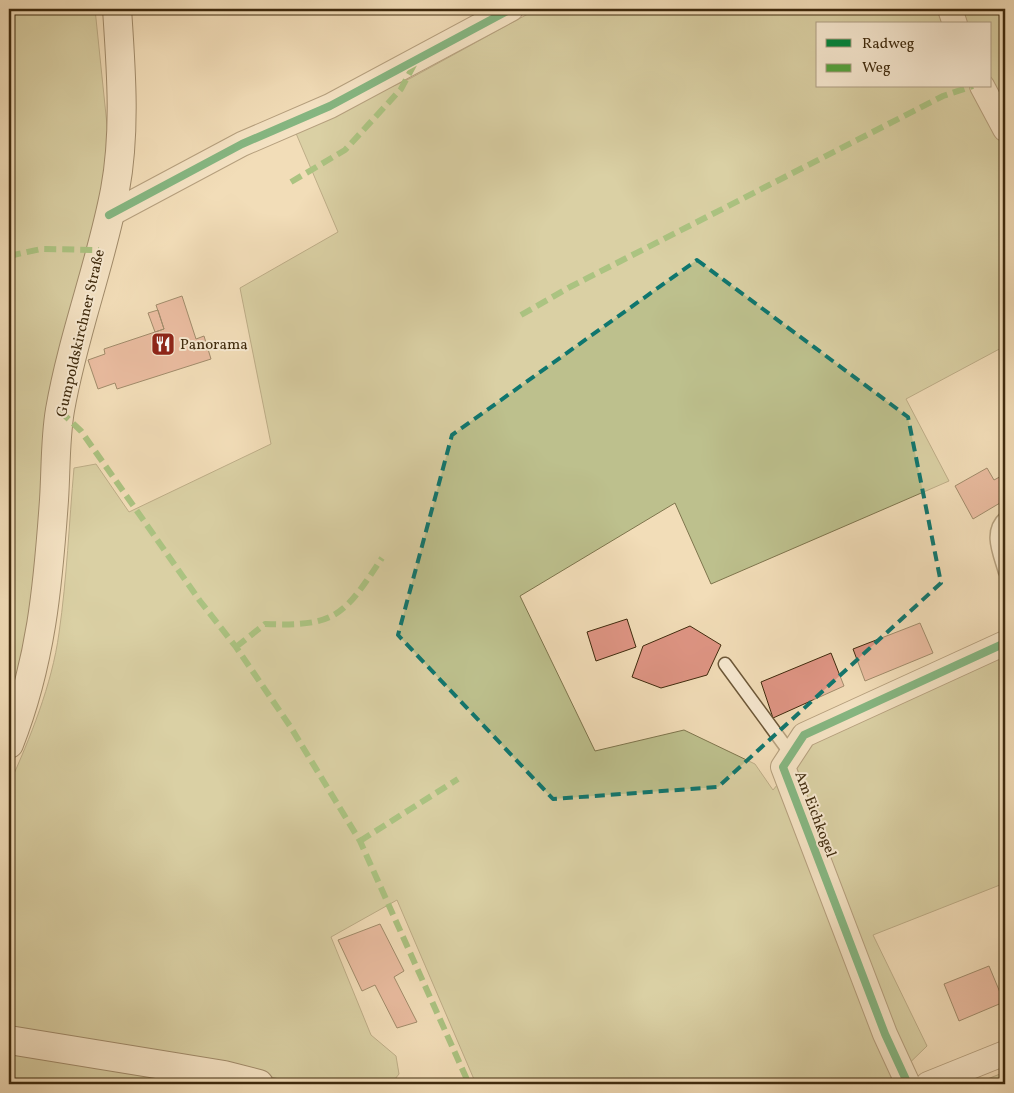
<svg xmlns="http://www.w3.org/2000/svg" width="1014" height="1093" font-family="Vollkorn,serif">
<rect width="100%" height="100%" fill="#f2ddb8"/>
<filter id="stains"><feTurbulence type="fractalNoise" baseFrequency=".004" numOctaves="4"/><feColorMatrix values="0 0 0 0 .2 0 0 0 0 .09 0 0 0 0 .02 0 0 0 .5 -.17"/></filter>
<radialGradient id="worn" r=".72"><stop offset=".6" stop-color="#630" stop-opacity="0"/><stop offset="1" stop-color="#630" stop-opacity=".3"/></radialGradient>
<!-- green -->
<path fill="#bdc08d" stroke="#7e754d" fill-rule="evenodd" d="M 9,9 L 95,9 L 110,154 L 35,594 L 9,712 Z
M 537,9 L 1005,9 L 1005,346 L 906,399 L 949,481 L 711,584 L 675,503 L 520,596 L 595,751 L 684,730 L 755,764 L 773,790 L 816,738 L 1005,656 L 1005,883 L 873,935 L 927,1046 L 891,1081 L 891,1084 L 476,1084 L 397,900 L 331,937 L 371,1035 L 396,1056 L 399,1074 L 391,1084 L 297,1084 L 246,1070 L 9,1029 L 9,785 C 30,738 52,685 59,633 C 67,578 69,523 74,468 L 96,464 L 129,512 L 271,444 L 240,288 L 338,232 L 295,131 L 411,78 ZM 818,24 L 990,24 L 990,86 L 818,86 Z
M 9,1050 L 201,1084 L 9,1084 Z
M 1005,1072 L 1005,1084 L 975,1084 Z"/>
<!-- building -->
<path fill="#df9584" stroke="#3f2a0d" d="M 182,296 L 196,339 L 204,336 L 211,359 L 117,389 L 115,383 L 98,389 L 88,360 L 105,354 L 104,349 L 164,329 L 156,305 Z
M 158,310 L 164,329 L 155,332 L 148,313 Z
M 987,468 L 994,480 L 1005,474 L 1005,500 L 973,519 L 955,486 Z
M 627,619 L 636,647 L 596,661 L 587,632 Z
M 920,623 L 933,653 L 865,681 L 853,649 Z
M 690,626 L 721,645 L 707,675 L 661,688 L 632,677 L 643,646 Z
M 831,653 L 844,686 L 773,718 L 761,682 Z
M 380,924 L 404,971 L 394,977 L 417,1022 L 397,1028 L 375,985 L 362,991 L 338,940 Z
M 989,966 L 1004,1002 L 959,1021 L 944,984 Z"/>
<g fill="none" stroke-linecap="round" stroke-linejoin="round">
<!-- service casing -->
<g stroke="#6c5738" stroke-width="15">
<path id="service" d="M 1005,518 C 989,532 1000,554 1005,572
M 725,664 L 791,754"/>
</g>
<!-- minor casing -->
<g stroke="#6c5738" stroke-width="26">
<path id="minor" d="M 950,9 L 955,24
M 982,86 L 1005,129
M 109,215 L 242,144 L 330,106 L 511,9
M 908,1084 L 885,1034 L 783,767 L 804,735 L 1005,643
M 928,1084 L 1005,1053"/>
</g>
<!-- secondary casing -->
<g stroke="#3f2a0d" stroke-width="30">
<path id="secondary" d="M 9,744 C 41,663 48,586 54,500 C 56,470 55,439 60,410 C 73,335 101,264 115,190 C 126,131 121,68 117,9
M 9,1040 L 224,1075 L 259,1084"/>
</g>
<!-- service -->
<use href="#service" stroke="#f7e9d1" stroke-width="12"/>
<!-- minor -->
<use href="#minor" stroke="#f7e9d1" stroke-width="24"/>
<!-- secondary -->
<use href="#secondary" stroke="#f7e9d1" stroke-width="28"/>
<!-- quiet -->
<path stroke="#54a43e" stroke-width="6" stroke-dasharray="12 6" stroke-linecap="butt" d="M 291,182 L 345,150 L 401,89 L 416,61
M 9,256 L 41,249 L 99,250
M 521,315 L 570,287 L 943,96 L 973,86
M 60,411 L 81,431 L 200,601 L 236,647 L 290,726 L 360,841 L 469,1084
M 236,647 L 265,624 C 337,627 344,615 382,558
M 360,841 L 458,779"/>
<!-- cycleway casing -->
<g stroke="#f7e9d1" stroke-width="11">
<path id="cycleway" d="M 109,215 L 242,144 L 330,106 L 511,9
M 908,1084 L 885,1034 L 783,767 L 804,735 L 1005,643"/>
</g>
<!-- cycleway -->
<use href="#cycleway" stroke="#00873e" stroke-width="8"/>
</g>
<!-- marked area -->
<path d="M0 0H1014V1093H0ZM 697,260 L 908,417 L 941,583 L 718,787 L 553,799 L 398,635 L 452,435 Z" fill="#f2ddb8" fill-opacity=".55" fill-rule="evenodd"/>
<path fill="none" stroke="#0f766e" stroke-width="4" stroke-dasharray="10 6" stroke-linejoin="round" d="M 697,260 L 908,417 L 941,583 L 718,787 L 553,799 L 398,635 L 452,435 Z"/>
<!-- icons -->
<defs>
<g id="restaurant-square" transform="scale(1.25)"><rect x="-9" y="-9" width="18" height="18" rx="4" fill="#8f2418" stroke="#f7e9d1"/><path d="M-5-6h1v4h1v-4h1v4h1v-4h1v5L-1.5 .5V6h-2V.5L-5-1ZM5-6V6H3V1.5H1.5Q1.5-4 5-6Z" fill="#fff"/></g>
</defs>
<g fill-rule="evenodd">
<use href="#restaurant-square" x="163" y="344"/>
</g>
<g text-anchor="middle" stroke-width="4" stroke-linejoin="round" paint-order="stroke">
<!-- street labels -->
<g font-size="15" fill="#3f2a0d" stroke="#f7e9d1">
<text transform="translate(80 333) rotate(-77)" y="5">Gumpoldskirchner Straße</text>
<text transform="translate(816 814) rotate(69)" y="5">Am Eichkogel</text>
</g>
<!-- poi labels -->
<g font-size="15" fill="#3f2a0d" stroke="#f7e9d1" text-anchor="start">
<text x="180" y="349">Panorama</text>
</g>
</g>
<!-- margin -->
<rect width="1014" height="1093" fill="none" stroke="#f2ddb8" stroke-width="30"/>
<rect x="10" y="10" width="994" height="1073" fill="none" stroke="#3f2a0d" stroke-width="2.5"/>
<rect x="15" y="15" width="984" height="1063" fill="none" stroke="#3f2a0d"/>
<!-- legend -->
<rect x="816" y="22" width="175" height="65" fill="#f7e9d1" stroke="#ad9d83"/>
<rect x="826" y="39" width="25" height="8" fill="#00873e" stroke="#ad9d83"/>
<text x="862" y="48" font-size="15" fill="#3f2a0d">Radweg</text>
<rect x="826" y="64" width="25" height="8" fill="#54a43e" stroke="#ad9d83"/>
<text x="862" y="72" font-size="15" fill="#3f2a0d">Weg</text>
<rect width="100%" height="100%" filter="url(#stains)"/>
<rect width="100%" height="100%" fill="url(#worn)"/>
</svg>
